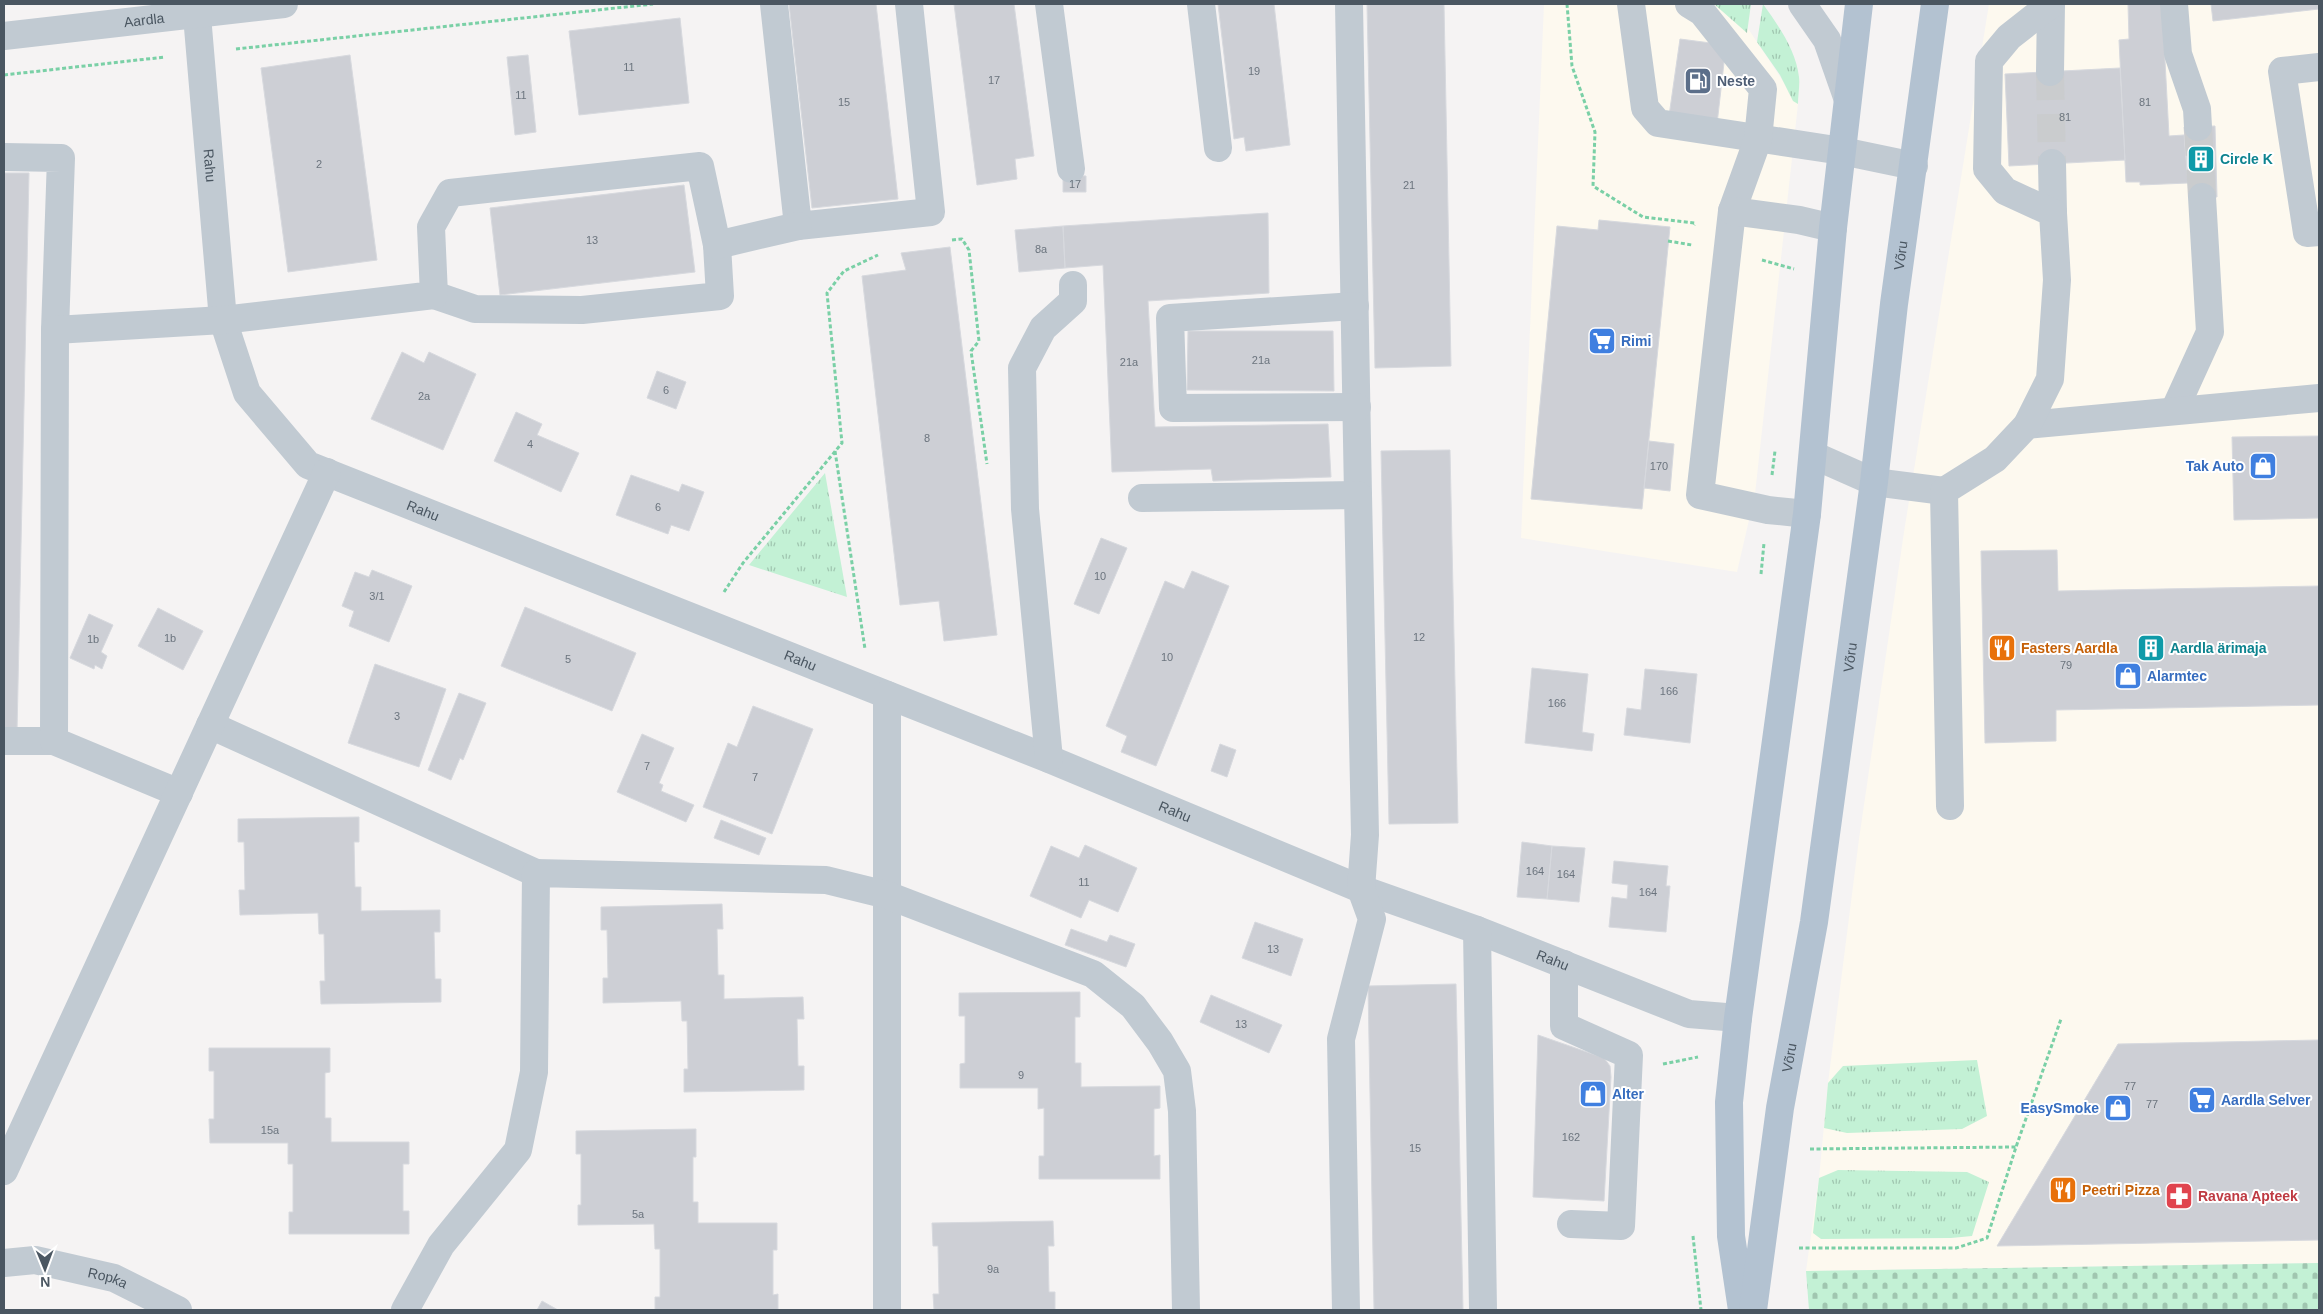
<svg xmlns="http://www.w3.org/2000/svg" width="2323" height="1314" font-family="Arial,sans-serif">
<defs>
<pattern id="grass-tufts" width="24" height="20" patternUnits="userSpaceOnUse" patternTransform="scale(1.25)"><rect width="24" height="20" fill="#c3f1d5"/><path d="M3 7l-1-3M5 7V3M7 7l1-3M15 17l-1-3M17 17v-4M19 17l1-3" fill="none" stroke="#a0c6b0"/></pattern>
<pattern id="cemetery-stones" width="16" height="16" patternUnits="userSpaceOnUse" patternTransform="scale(1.25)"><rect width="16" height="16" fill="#c3f1d5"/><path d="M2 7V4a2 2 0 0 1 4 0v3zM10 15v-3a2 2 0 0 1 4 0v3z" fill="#a0c6b0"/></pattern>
</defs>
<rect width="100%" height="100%" fill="#f5f3f3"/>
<!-- commercial -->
<path fill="#fdf9ef" d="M 1544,4 L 1719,4 L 1749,30 L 1798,104 L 1755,494 L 1737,572 L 1521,538 Z
M 1989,4 L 2319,4 L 2319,1263 L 1806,1271 L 1819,1178 L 1828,1083 L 1859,839 L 1904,532 Z"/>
<!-- grass -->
<path fill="url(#grass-tufts)" d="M 1714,4 L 1751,4 L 1747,33 Z
M 1763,4 C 1778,25 1796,50 1799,77 C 1800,85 1798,95 1798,104 L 1793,101 L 1780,75 L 1757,42 Z
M 825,473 L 847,597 L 749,565 Z
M 1977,1060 L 1987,1116 L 1962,1129 L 1847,1133 L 1824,1128 L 1828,1083 L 1843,1066 Z
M 1838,1170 L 1967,1172 L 1989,1182 L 1972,1236 L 1951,1238 L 1821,1239 L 1813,1233 L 1819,1178 Z"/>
<!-- cemetery -->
<path fill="url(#cemetery-stones)" d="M 2319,1263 L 2319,1310 L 1809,1310 L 1806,1271 Z"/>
<!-- building -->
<path fill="#cdcfd5" stroke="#d7d9de" d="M 789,4 L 876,4 L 898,199 L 812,208 Z
M 954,4 L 1014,4 L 1034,156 L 1015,159 L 1017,179 L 977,185 Z
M 1218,4 L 1274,4 L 1290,145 L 1246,151 L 1244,137 L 1234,139 Z
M 1367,4 L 1444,4 L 1451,366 L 1375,368 Z
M 2128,4 L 2162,4 L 2169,136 L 2184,135 L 2188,183 L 2140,185 L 2140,182 L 2126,182 L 2119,40 L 2129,39 Z
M 2211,4 L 2319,4 L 2319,9 L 2213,21 Z
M 680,18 L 689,103 L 579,115 L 569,31 Z
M 1680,39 L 1726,45 L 1717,124 L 1669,116 Z
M 350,55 L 377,260 L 288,272 L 261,68 Z
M 528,55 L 536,132 L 515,135 L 507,57 Z
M 2120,68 L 2125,160 L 2009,166 L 2005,74 Z
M 2215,126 L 2217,197 L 2190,197 L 2184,127 Z
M 4,173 L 29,173 L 17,732 L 4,732 Z
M 1063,175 L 1086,176 L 1086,192 L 1063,192 Z
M 684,185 L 695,272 L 500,295 L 490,208 Z
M 1268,213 L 1269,293 L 1148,301 L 1155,427 L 1328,424 L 1331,477 L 1213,481 L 1211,469 L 1112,472 L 1103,265 L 1065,268 L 1063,226 Z
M 1599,220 L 1670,227 L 1642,509 L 1531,499 L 1557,226 L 1598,230 Z
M 1063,226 L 1065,268 L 1019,272 L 1015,230 Z
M 950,247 L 997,635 L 944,641 L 939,601 L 900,605 L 862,276 L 906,270 L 901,253 Z
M 1188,331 L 1333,331 L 1334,391 L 1187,390 Z
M 402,352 L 424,363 L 429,352 L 476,374 L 443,450 L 371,419 Z
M 657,371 L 686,382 L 676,409 L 647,398 Z
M 516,412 L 542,424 L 537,435 L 579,453 L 561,492 L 494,461 Z
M 2319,436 L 2319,518 L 2234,520 L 2232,437 Z
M 1649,441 L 1674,444 L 1670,491 L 1644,488 Z
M 1450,450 L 1458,823 L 1389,824 L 1381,451 Z
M 631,475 L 679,492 L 682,484 L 704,492 L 689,531 L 671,525 L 668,534 L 616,515 Z
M 1101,538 L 1127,548 L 1099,614 L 1074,604 Z
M 2057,550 L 2058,591 L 2319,586 L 2319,705 L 2056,710 L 2056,741 L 1985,743 L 1981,551 Z
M 372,570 L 412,586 L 389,642 L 349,626 L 354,611 L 342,606 L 355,572 L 369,577 Z
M 1192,571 L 1229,586 L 1156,766 L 1121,752 L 1127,736 L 1106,726 L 1165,581 L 1184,589 Z
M 525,607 L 636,653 L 612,711 L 501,666 Z
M 158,608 L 203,631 L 183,670 L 138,646 Z
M 89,614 L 113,625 L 101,652 L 107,656 L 102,669 L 95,665 L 94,669 L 70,658 Z
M 375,664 L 446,689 L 419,767 L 348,743 Z
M 1532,668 L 1588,674 L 1582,732 L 1594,734 L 1592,751 L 1525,743 Z
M 1645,669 L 1697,674 L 1690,743 L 1624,735 L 1627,708 L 1641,710 Z
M 459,693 L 486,703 L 463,760 L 460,758 L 451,780 L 428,770 Z
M 753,706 L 813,729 L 772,834 L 703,807 L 728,743 L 737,747 Z
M 642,734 L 674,748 L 659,783 L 663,785 L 661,791 L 694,805 L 686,822 L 617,792 Z
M 1220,744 L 1236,750 L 1227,777 L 1211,771 Z
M 359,817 L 359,842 L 354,842 L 355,887 L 361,887 L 361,911 L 440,910 L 440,932 L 434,932 L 435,979 L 441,979 L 441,1002 L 321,1004 L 320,981 L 325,981 L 324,934 L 319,934 L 318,913 L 240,915 L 239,890 L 245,890 L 244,842 L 238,842 L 238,819 Z
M 721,820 L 766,838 L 759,855 L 714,838 Z
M 1522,842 L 1552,846 L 1547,899 L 1517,897 Z
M 1085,845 L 1137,868 L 1118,912 L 1089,900 L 1081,918 L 1030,896 L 1051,846 L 1079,858 Z
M 1552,846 L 1585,848 L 1579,902 L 1547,899 Z
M 1614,861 L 1668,866 L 1666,886 L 1670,886 L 1666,932 L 1609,927 L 1612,897 L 1627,899 L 1628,885 L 1612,883 Z
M 722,904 L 723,929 L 717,929 L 718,975 L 724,975 L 724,999 L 803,997 L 804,1019 L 797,1019 L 798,1066 L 804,1066 L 804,1090 L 684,1092 L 684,1069 L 688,1069 L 687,1021 L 682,1021 L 681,1001 L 603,1003 L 603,978 L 608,978 L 607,930 L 601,930 L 601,907 Z
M 1255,922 L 1303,939 L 1291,976 L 1242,958 Z
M 1071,929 L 1107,942 L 1110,935 L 1135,944 L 1126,967 L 1065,945 Z
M 1456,984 L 1463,1310 L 1374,1310 L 1368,986 Z
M 1080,992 L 1080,1017 L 1075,1017 L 1075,1063 L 1081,1063 L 1081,1087 L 1160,1086 L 1160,1108 L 1154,1109 L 1154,1156 L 1160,1155 L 1160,1179 L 1039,1179 L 1039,1156 L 1044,1156 L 1044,1108 L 1038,1109 L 1038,1088 L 960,1088 L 960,1064 L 965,1063 L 965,1016 L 959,1016 L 959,993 Z
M 1211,995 L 1282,1025 L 1269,1053 L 1200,1022 Z
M 1538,1035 L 1604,1058 L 1610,1066 L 1611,1077 L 1604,1201 L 1533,1197 Z
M 2319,1040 L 2319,1240 L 1997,1246 L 2118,1044 Z
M 209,1048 L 330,1048 L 330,1072 L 325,1073 L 325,1118 L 331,1118 L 331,1142 L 409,1142 L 409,1164 L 403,1164 L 403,1211 L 409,1211 L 409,1234 L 289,1234 L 289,1212 L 293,1212 L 293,1164 L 288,1164 L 288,1143 L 210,1143 L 209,1119 L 214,1119 L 214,1071 L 209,1071 Z
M 696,1129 L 696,1157 L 693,1157 L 693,1202 L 698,1202 L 698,1223 L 777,1223 L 777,1250 L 773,1250 L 773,1295 L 778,1294 L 778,1310 L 655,1310 L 655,1297 L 660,1297 L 660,1249 L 655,1249 L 654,1224 L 578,1225 L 578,1205 L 581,1205 L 581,1154 L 576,1154 L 576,1131 Z
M 1053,1221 L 1054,1246 L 1048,1246 L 1049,1292 L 1055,1292 L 1055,1310 L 934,1310 L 933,1294 L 939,1294 L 938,1246 L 933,1246 L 932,1223 Z
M 542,1301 L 558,1310 L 537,1310 Z"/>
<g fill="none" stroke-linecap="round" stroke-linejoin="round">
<!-- minor-tunnel -->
<path stroke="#caccce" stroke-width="28" stroke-dasharray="28 14" stroke-linecap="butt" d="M 2050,72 L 2052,163
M 2198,127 L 2202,197"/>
<!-- path -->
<path stroke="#7ad0a6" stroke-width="3" stroke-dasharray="4 2.5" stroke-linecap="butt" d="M 1567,4 L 1572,66 L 1595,132 L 1593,186 L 1643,217 L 1695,223 L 1694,225
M 236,49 L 653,4
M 4,75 L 165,57
M 952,240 L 962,239 L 969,250 L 979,341 L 971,351 L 987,464
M 1668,241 L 1692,245
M 1762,260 L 1794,269
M 835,451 L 865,649
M 1772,475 L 1775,451
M 1761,574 L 1764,543
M 724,592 L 743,563 L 842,443 L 827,293 L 844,271 L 878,255
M 1663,1064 L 1698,1057
M 1810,1149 L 2016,1147
M 1693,1236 L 1701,1310
M 1799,1248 L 1956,1248 L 1987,1238 L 2016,1147 L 2061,1019"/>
<!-- minor -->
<g stroke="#c1cad2" stroke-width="28">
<path id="s1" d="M 196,4 L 223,320 L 247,393 L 308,465 L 1049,759 L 1361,889 L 1477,930 L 1689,1014 L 1738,1018"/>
<path d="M 774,4 L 798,226 L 931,212 L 909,4"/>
<path d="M 1049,4 L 1071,169"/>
<path d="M 1201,4 L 1218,148"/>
<path d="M 1349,4 L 1358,495"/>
<path d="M 1631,4 L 1645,108 L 1658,123 L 1842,151 L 1914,166"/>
<path d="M 1689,4 L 1702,12 L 1763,89 L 1758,139 L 1732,211 L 1700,495 L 1768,510 L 1807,514"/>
<path d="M 1802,4 L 1827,40 L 1847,97"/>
<path d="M 2174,4 L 2178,54 L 2197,109 L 2198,127"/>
<path id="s2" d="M 4,36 L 284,4"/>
<path d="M 2319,67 L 2282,71 L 2307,233 L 2319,232"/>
<path d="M 2050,72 L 2051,4"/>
<path d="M 4,157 L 61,158 L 55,330"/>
<path d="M 2052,163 L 2053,213"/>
<path d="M 1732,211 L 1799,220 L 1833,228"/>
<path d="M 434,295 L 475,309 L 582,310 L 720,296 L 717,245"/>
<path d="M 1355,306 L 1170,318 L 1173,408 L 1357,407"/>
<path d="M 2174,411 L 2210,332 L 2202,197"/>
<path d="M 2027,425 L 2319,398"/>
<path d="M 1813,455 L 1874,482 L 1944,491"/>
<path d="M 1142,498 L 1358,495 L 1365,835 L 1361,889 L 1372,919 L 1341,1039 L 1346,1310"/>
<path d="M 887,695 L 887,1310"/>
<path d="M 210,725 L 536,873"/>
<path d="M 4,741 L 54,741"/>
<path d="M 1049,759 L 1025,509 L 1022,368 L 1043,328 L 1073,301 L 1073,285"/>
<path d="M 179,793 L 54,741 L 55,330 L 223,320 L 434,295 L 431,227 L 450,193 L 700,166 L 717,245 L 798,226"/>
<path d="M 1950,806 L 1944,491 L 1995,459 L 2027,425 L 2050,379 L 2057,280 L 2053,213 L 2005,191 L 1987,169 L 1989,61 L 2009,37 L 2051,4"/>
<path d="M 1477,930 L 1483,1310"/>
<path d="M 1564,964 L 1564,1026 L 1629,1055 L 1621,1226 L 1571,1224"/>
<path d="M 4,1171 L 327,472"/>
<path id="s3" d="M 4,1263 L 35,1260 L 114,1278 L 178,1310"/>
<path d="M 405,1310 L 441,1245 L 518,1150 L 534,1072 L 536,873 L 826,880 L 887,895 L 1093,974 L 1133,1006 L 1160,1042 L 1177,1071 L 1182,1111 L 1186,1310"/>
</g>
<!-- major -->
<g stroke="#b3c2d1" stroke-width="28">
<path d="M 1742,1310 L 1731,1236 L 1729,1102 L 1738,1018 L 1807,514 L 1833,228 L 1859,4"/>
<path id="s4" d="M 1753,1310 L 1780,1108 L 1814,922 L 1874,482 L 1894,304 L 1935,4"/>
</g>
</g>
<!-- icons -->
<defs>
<g id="fuel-square" transform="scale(1.4375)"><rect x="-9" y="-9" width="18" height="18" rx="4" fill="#5c6f8a" stroke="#fff"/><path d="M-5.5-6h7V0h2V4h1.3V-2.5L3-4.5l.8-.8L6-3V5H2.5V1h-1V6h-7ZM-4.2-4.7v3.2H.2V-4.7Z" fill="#fff"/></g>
<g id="building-square" transform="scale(1.4375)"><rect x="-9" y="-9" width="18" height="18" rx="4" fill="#0f9aa8" stroke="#fff"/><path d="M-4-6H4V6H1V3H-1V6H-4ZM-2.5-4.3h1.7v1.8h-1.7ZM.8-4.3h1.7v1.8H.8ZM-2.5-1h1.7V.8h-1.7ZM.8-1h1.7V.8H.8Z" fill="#fff"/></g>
<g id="supermarket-square" transform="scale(1.4375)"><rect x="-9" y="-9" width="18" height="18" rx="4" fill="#3f7fe0" stroke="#fff"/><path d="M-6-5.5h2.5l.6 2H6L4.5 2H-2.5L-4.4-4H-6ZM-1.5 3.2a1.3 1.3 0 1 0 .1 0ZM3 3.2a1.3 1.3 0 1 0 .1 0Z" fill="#fff"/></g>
<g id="shop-square" transform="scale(1.4375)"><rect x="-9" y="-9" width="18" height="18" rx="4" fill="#3f7fe0" stroke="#fff"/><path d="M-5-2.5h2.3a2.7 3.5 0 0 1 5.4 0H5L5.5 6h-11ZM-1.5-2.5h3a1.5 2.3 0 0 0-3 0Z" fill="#fff"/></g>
<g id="restaurant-square" transform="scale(1.4375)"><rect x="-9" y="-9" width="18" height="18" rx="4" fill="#e8710a" stroke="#fff"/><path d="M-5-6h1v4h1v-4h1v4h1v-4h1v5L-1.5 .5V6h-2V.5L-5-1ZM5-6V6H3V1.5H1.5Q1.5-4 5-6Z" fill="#fff"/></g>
<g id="pharmacy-square" transform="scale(1.4375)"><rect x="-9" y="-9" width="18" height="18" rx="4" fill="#e0444e" stroke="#fff"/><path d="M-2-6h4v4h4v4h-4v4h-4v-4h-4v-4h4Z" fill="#fff"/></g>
</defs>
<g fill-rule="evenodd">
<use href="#fuel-square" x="1698" y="81"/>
<use href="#building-square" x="2201" y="159"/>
<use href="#supermarket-square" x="1602" y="341"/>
<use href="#shop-square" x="2263" y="466"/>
<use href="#restaurant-square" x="2002" y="648"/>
<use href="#building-square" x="2151" y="648"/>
<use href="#shop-square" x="2128" y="676"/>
<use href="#shop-square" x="1593" y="1094"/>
<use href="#supermarket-square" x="2202" y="1100"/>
<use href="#shop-square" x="2118" y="1108"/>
<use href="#restaurant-square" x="2063" y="1190"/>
<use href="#pharmacy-square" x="2179" y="1196"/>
</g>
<g text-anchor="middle" stroke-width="4" stroke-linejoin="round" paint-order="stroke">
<!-- number labels -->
<g font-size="11" fill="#6b747e">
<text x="629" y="71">11</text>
<text x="1254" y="75">19</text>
<text x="994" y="84">17</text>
<text x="521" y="99">11</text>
<text x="844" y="106">15</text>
<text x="2145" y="106">81</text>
<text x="2065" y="121">81</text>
<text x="319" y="168">2</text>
<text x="1075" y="188">17</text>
<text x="1409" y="189">21</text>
<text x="592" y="244">13</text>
<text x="1041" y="253">8a</text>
<text x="1261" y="364">21a</text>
<text x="1129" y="366">21a</text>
<text x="666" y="394">6</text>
<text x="424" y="400">2a</text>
<text x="927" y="442">8</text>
<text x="530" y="448">4</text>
<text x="1659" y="470">170</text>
<text x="658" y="511">6</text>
<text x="1100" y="580">10</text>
<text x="377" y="600">3/1</text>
<text x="1419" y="641">12</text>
<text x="170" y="642">1b</text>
<text x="93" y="643">1b</text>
<text x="1167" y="661">10</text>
<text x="568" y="663">5</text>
<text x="2066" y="669">79</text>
<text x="1669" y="695">166</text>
<text x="1557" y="707">166</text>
<text x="397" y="720">3</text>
<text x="647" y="770">7</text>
<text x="755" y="781">7</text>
<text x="1535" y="875">164</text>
<text x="1566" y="878">164</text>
<text x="1084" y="886">11</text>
<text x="1648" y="896">164</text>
<text x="1273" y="953">13</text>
<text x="1241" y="1028">13</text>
<text x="1021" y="1079">9</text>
<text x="2130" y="1090">77</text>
<text x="2152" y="1108">77</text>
<text x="270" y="1134">15a</text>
<text x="1571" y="1141">162</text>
<text x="1415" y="1152">15</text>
<text x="638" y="1218">5a</text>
<text x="993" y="1273">9a</text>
</g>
<!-- street labels -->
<g font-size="14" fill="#4a5661" stroke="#fff">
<text dy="5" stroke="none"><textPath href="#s2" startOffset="141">Aardla</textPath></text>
<text dy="5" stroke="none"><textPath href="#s1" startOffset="162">Rahu</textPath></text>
<text dy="5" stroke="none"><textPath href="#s4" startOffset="1065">Võru</textPath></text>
<text dy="5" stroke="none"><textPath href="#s1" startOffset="612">Rahu</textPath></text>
<text dy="5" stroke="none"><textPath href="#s4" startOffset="660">Võru</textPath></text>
<text dy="5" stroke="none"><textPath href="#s1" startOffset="1018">Rahu</textPath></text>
<text dy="5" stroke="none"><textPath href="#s1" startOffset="1422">Rahu</textPath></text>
<text dy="5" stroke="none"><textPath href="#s1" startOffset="1828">Rahu</textPath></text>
<text dy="5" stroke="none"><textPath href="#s4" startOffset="255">Võru</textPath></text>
<text dy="5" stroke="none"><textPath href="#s3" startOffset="106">Ropka</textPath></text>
</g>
<!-- service labels -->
<g font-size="14" font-weight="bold" fill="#4e5e75" stroke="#fff" text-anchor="start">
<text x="1717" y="86">Neste</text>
</g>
<!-- culture labels -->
<g font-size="14" font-weight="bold" fill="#0d838f" stroke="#fff" text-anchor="start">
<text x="2220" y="164">Circle K</text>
<text x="2170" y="653">Aardla ärimaja</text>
</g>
<!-- shop labels -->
<g font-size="14" font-weight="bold" fill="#366cbe" stroke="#fff" text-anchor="start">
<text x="1621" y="346">Rimi</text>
<text x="2244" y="471" text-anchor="end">Tak Auto</text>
<text x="2147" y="681">Alarmtec</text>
<text x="1612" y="1099">Alter</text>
<text x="2221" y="1105">Aardla Selver</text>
<text x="2099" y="1113" text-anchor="end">EasySmoke</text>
</g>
<!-- food labels -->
<g font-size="14" font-weight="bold" fill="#c56008" stroke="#fff" text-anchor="start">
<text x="2021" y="653">Fasters Aardla</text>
<text x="2082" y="1195">Peetri Pizza</text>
</g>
<!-- health labels -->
<g font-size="14" font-weight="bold" fill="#be3a42" stroke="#fff" text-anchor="start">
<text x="2198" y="1201">Ravana Apteek</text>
</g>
</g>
<!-- border -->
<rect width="2323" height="1314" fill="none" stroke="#4a5661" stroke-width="10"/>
<!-- north arrow -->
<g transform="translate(45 1269) rotate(179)" stroke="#ffffff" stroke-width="4" paint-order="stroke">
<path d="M0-4L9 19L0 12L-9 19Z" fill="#4a5661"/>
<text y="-8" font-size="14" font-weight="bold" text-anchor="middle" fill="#4a5661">N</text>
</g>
</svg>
